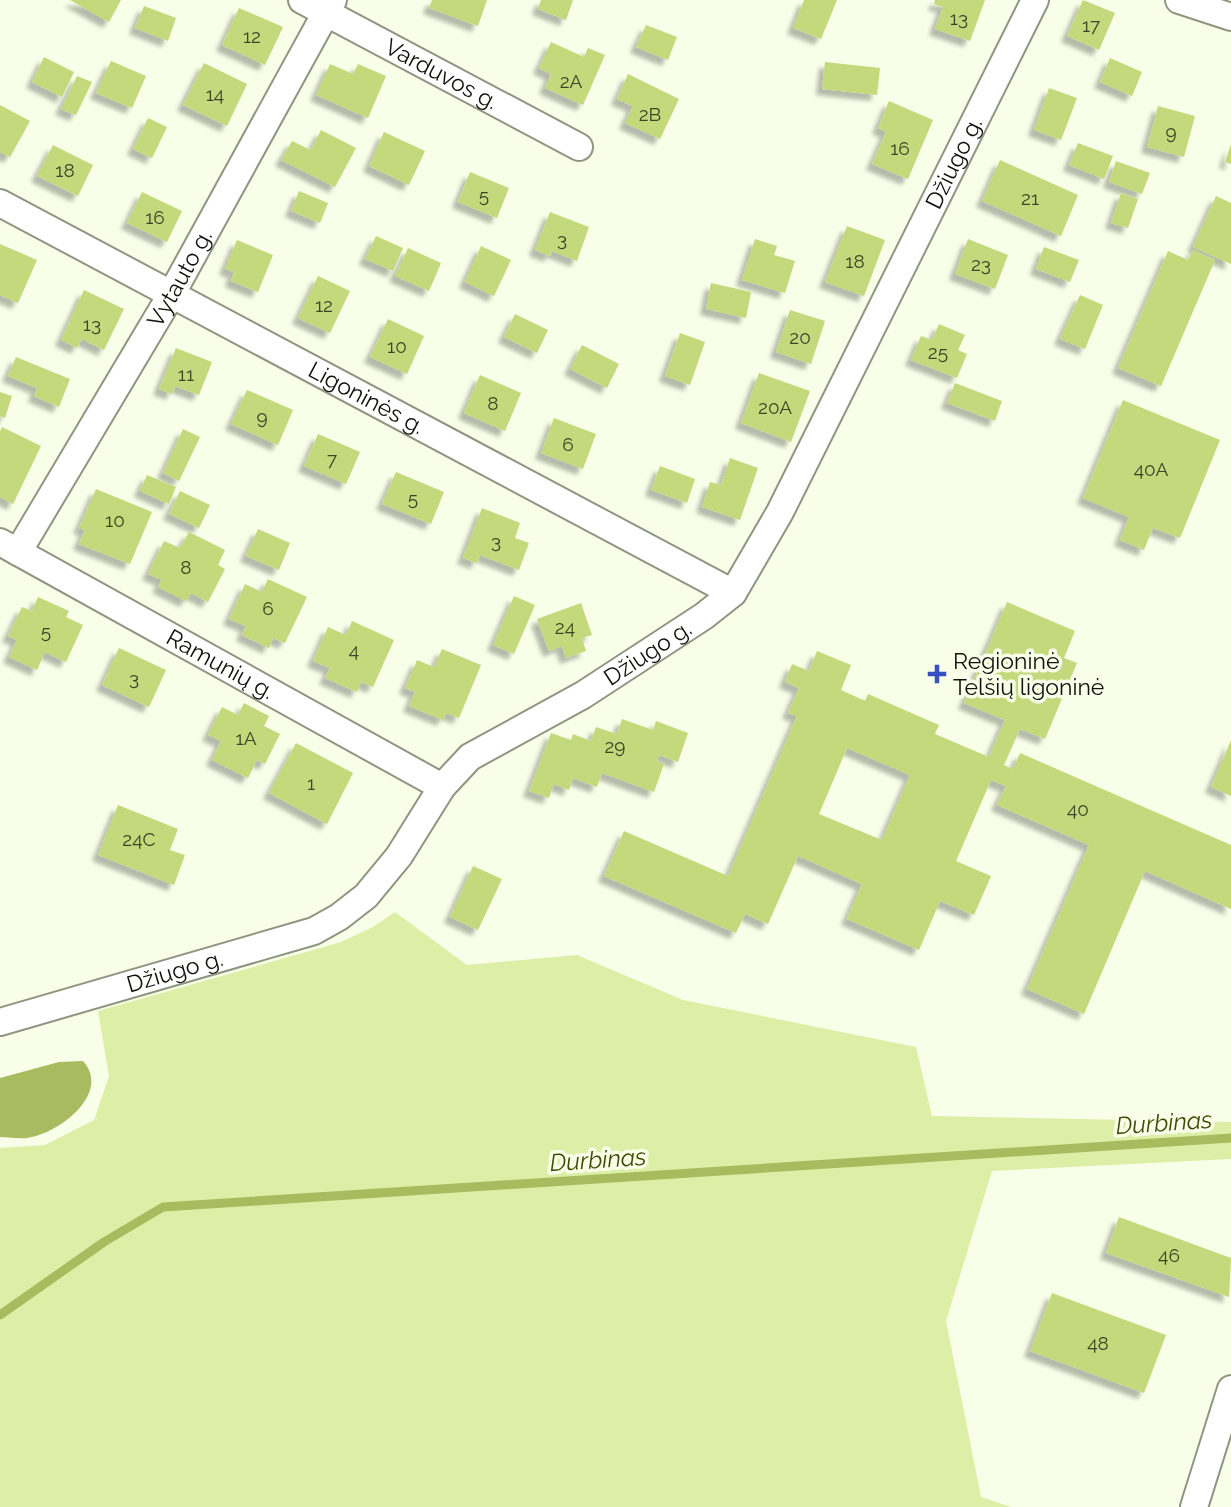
<svg xmlns="http://www.w3.org/2000/svg" width="1231" height="1507" font-family="Raleway,sans-serif">
<defs>
<filter id="shadow"><feDropShadow dx="-6" dy="6" stdDeviation="2" flood-color="#0004"/></filter>
</defs>
<rect width="100%" height="100%" fill="#f8fee8"/>
<!-- green -->
<path fill="#ddefa7" d="M 395,912 L 467,965 L 577,955 L 683,1000 L 916,1047 L 932,1116 L 1231,1122 L 1231,1159 L 992,1171 L 946,1321 L 981,1497 L 1011,1507 L 0,1507 L 0,1148 L 45,1145 L 94,1120 L 109,1076 L 98,1011 L 341,942 L 373,927 Z"/>
<!-- water -->
<path fill="#a8bc5f" d="M 83,1061 C 112,1093 59,1134 27,1138 C 19,1139 9,1137 0,1137 L 0,1078 L 59,1062 Z"/>
<g fill="none" stroke-linecap="round" stroke-linejoin="round">
<!-- stream -->
<path stroke="#a8bc5f" stroke-width="9" d="M 0,1315 L 104,1242 L 163,1207 L 1231,1138"/>
</g>
<!-- building -->
<path fill="#c3d97b" fill-rule="evenodd" filter="url(#shadow)" d="M 70,0 L 121,0 L 109,22 Z
M 432,0 L 487,0 L 478,26 L 429,8 Z
M 541,0 L 573,0 L 566,20 L 538,9 Z
M 804,0 L 837,0 L 821,39 L 793,28 Z
M 935,0 L 985,0 L 970,41 L 935,29 L 943,7 L 934,4 Z
M 1083,0 L 1115,13 L 1099,50 L 1067,36 Z
M 144,6 L 176,18 L 168,41 L 135,28 Z
M 239,8 L 283,27 L 265,65 L 222,45 Z
M 646,25 L 677,37 L 668,60 L 636,47 Z
M 551,42 L 584,57 L 588,48 L 605,55 L 583,105 L 545,88 L 551,74 L 539,68 Z
M 44,57 L 74,72 L 62,97 L 32,82 Z
M 1110,58 L 1142,72 L 1132,96 L 1100,82 Z
M 111,61 L 146,76 L 132,108 L 96,93 Z
M 825,62 L 880,68 L 877,95 L 822,89 Z
M 204,63 L 247,84 L 227,126 L 183,105 Z
M 330,64 L 353,74 L 358,64 L 386,76 L 368,118 L 316,95 Z
M 628,74 L 679,99 L 660,139 L 625,123 L 633,106 L 617,99 Z
M 77,76 L 92,82 L 76,115 L 61,109 Z
M 1049,88 L 1077,98 L 1061,140 L 1034,130 Z
M 889,101 L 933,120 L 908,179 L 872,164 L 886,132 L 878,128 Z
M 0,105 L 30,121 L 10,157 L 0,152 Z
M 1158,106 L 1195,116 L 1184,157 L 1147,147 Z
M 148,118 L 167,127 L 152,158 L 133,149 Z
M 321,130 L 356,148 L 335,187 L 281,160 L 292,141 L 311,150 Z
M 384,132 L 425,151 L 409,185 L 369,166 Z
M 1078,143 L 1113,156 L 1104,179 L 1069,165 Z
M 1231,144 L 1231,164 L 1225,162 Z
M 53,145 L 93,165 L 78,196 L 37,176 Z
M 1000,160 L 1078,195 L 1061,236 L 982,201 Z
M 1116,161 L 1150,173 L 1142,194 L 1109,182 Z
M 470,172 L 509,188 L 497,218 L 458,202 Z
M 299,191 L 328,203 L 320,223 L 291,211 Z
M 142,192 L 182,211 L 167,242 L 127,223 Z
M 1121,193 L 1138,199 L 1128,228 L 1111,223 Z
M 1216,196 L 1231,203 L 1231,264 L 1193,247 Z
M 550,212 L 589,227 L 577,261 L 552,251 L 550,256 L 535,250 Z
M 847,226 L 885,240 L 864,296 L 825,282 Z
M 376,236 L 403,248 L 393,271 L 365,259 Z
M 755,239 L 777,246 L 774,255 L 795,261 L 785,293 L 742,280 Z
M 968,239 L 1008,255 L 995,289 L 955,274 Z
M 237,240 L 273,255 L 258,292 L 231,281 L 234,272 L 225,269 Z
M 0,244 L 37,260 L 18,303 L 0,295 Z
M 481,246 L 511,260 L 494,296 L 465,282 Z
M 1044,247 L 1079,260 L 1070,282 L 1036,269 Z
M 408,248 L 441,263 L 429,291 L 395,276 Z
M 1193,250 L 1215,260 L 1161,386 L 1118,368 L 1168,251 L 1188,260 Z
M 318,276 L 350,291 L 330,333 L 298,318 Z
M 711,283 L 751,292 L 746,318 L 706,309 Z
M 84,290 L 124,309 L 104,350 L 82,339 L 77,348 L 61,340 Z
M 1080,295 L 1103,305 L 1085,349 L 1060,339 Z
M 790,310 L 825,321 L 811,364 L 776,352 Z
M 515,314 L 548,330 L 537,353 L 504,337 Z
M 388,319 L 424,336 L 407,374 L 370,357 Z
M 939,324 L 965,335 L 958,350 L 967,354 L 957,378 L 911,360 L 921,336 L 932,340 Z
M 680,333 L 705,342 L 690,385 L 665,376 Z
M 582,345 L 619,364 L 607,388 L 570,369 Z
M 176,348 L 212,362 L 199,395 L 175,386 L 172,394 L 159,389 Z
M 16,357 L 70,379 L 59,407 L 34,396 L 37,388 L 8,376 Z
M 759,373 L 810,391 L 791,442 L 741,423 Z
M 480,375 L 521,393 L 505,431 L 464,413 Z
M 955,383 L 1002,401 L 995,421 L 947,403 Z
M 247,390 L 293,410 L 278,445 L 231,424 Z
M 0,392 L 12,396 L 5,418 L 0,416 Z
M 1123,400 L 1220,440 L 1180,538 L 1153,528 L 1144,550 L 1120,540 L 1129,517 L 1083,498 Z
M 554,418 L 596,434 L 583,469 L 541,453 Z
M 2,427 L 41,446 L 13,504 L 0,497 L 0,431 Z
M 183,429 L 200,437 L 179,481 L 163,473 Z
M 318,434 L 360,452 L 346,484 L 304,466 Z
M 730,458 L 758,468 L 740,520 L 702,507 L 710,482 L 721,485 Z
M 660,466 L 695,479 L 687,503 L 651,490 Z
M 396,472 L 444,492 L 431,524 L 382,504 Z
M 147,475 L 176,487 L 169,504 L 140,491 Z
M 96,489 L 152,512 L 130,564 L 79,544 L 85,530 L 79,528 Z
M 180,491 L 210,505 L 199,528 L 169,514 Z
M 482,508 L 520,523 L 515,538 L 529,543 L 519,570 L 480,555 L 477,563 L 463,558 Z
M 258,529 L 290,543 L 279,570 L 246,556 Z
M 189,532 L 225,550 L 218,565 L 225,569 L 208,602 L 191,593 L 186,601 L 158,587 L 162,580 L 148,574 L 164,541 L 180,548 Z
M 268,579 L 307,597 L 285,643 L 273,638 L 269,648 L 242,635 L 246,626 L 229,619 L 245,584 L 262,592 Z
M 514,596 L 535,605 L 514,654 L 493,645 Z
M 38,597 L 69,611 L 66,617 L 83,625 L 66,662 L 45,652 L 37,670 L 9,657 L 17,640 L 8,636 L 22,607 L 32,611 Z
M 1007,602 L 1075,631 L 1064,658 L 1077,663 L 1045,739 L 1020,729 L 1004,765 L 1013,769 L 1020,753 L 1231,845 L 1231,909 L 1145,871 L 1084,1014 L 1027,989 L 1089,845 L 997,805 L 1006,786 L 991,780 L 956,861 L 991,876 L 974,915 L 940,901 L 919,950 L 847,919 L 862,884 L 798,856 L 768,924 L 745,914 L 736,933 L 604,876 L 624,831 L 728,876 L 797,716 L 788,713 L 799,688 L 785,682 L 792,664 L 809,671 L 817,651 L 851,665 L 841,690 L 865,701 L 868,694 L 939,725 L 935,734 L 989,757 L 1005,720 L 964,703 ZM 847,748 L 910,775 L 882,840 L 819,814 Z
M 581,603 L 592,635 L 582,638 L 586,651 L 566,658 L 562,646 L 549,651 L 537,619 Z
M 352,621 L 394,640 L 373,687 L 361,682 L 357,692 L 325,678 L 330,668 L 313,661 L 328,627 L 346,635 Z
M 119,648 L 166,670 L 149,707 L 102,685 Z
M 442,649 L 481,665 L 459,718 L 446,713 L 443,720 L 409,706 L 415,692 L 405,688 L 417,660 L 434,667 Z
M 244,703 L 269,716 L 264,726 L 280,734 L 265,764 L 257,760 L 248,778 L 212,760 L 221,741 L 208,735 L 222,707 L 238,715 Z
M 622,719 L 653,730 L 656,721 L 688,733 L 678,762 L 659,755 L 657,761 L 664,764 L 654,792 L 602,773 L 597,787 L 573,778 L 569,790 L 554,784 L 549,798 L 529,791 L 551,733 L 571,740 L 573,734 L 591,741 L 596,727 L 617,734 Z
M 1231,740 L 1231,796 L 1211,787 Z
M 296,743 L 353,773 L 327,824 L 269,793 Z
M 118,805 L 178,829 L 170,850 L 185,855 L 174,885 L 98,855 Z
M 473,866 L 502,879 L 478,930 L 450,917 Z
M 1119,1217 L 1231,1258 L 1229,1297 L 1106,1253 Z
M 1052,1293 L 1166,1335 L 1144,1393 L 1030,1351 Z"/>
<g fill="none" stroke-linecap="round" stroke-linejoin="round">
<!-- minor casing -->
<g stroke="#8f9581" stroke-width="30">
<g id="minor">
<path id="s1" d="M 302,0 L 579,147"/>
<path d="M 1179,0 L 1231,17"/>
<path id="s2" d="M 0,203 L 733,593"/>
<path id="s3" d="M 0,542 L 442,787"/>
<path id="s4" d="M 18,552 L 171,295 L 333,0"/>
<path id="s5" d="M 0,1022 L 314,931 L 339,917 L 366,896 L 399,856 L 442,787 L 470,757 L 583,695 L 704,616 L 733,593 L 780,512 L 1035,0"/>
<path d="M 1194,1507 L 1231,1389"/>
</g>
</g>
<!-- minor -->
<use href="#minor" stroke="#fff" stroke-width="26"/>
</g>
<!-- markers -->
<path fill="#3950c3" stroke="#f8fee8" stroke-width="2.5" d="M933.5 663.5h7v7h7v7h-7v7h-7v-7h-7v-7h7z"/>
<g text-anchor="middle" stroke-width="7" stroke-linejoin="round" paint-order="stroke">
<!-- number labels -->
<g font-size="19" fill="#3d4427">
<text x="959" y="25">13</text>
<text x="1091" y="32">17</text>
<text x="252" y="43">12</text>
<text x="571" y="88">2A</text>
<text x="215" y="101">14</text>
<text x="650" y="121">2B</text>
<text x="1171" y="139">9</text>
<text x="900" y="155">16</text>
<text x="65" y="177">18</text>
<text x="484" y="202">5</text>
<text x="1030" y="205">21</text>
<text x="155" y="224">16</text>
<text x="562" y="246">3</text>
<text x="855" y="268">18</text>
<text x="981" y="271">23</text>
<text x="324" y="312">12</text>
<text x="92" y="331">13</text>
<text x="800" y="344">20</text>
<text x="397" y="353">10</text>
<text x="938" y="359">25</text>
<text x="186" y="381">11</text>
<text x="493" y="410">8</text>
<text x="775" y="414">20A</text>
<text x="262" y="424">9</text>
<text x="568" y="451">6</text>
<text x="332" y="466">7</text>
<text x="1151" y="476">40A</text>
<text x="413" y="505">5</text>
<text x="115" y="527">10</text>
<text x="496" y="548">3</text>
<text x="186" y="574">8</text>
<text x="268" y="615">6</text>
<text x="565" y="634">24</text>
<text x="46" y="638">5</text>
<text x="354" y="657">4</text>
<text x="134" y="685">3</text>
<text x="246" y="745">1A</text>
<text x="615" y="753">29</text>
<text x="311" y="790">1</text>
<text x="1078" y="816">40</text>
<text x="139" y="846">24C</text>
<text x="1169" y="1262">46</text>
<text x="1098" y="1350">48</text>
</g>
<!-- street labels -->
<g font-size="23" fill="#10120b" stroke="#f8fee8">
<text dy="8" stroke="none"><textPath href="#s1" startOffset="158">Varduvos g.</textPath></text>
<text dy="8" stroke="none"><textPath href="#s5" startOffset="1358">Džiugo g.</textPath></text>
<text dy="8" stroke="none"><textPath href="#s4" startOffset="318">Vytauto g.</textPath></text>
<text dy="8" stroke="none"><textPath href="#s2" startOffset="415">Ligoninės g.</textPath></text>
<text dy="8" stroke="none"><textPath href="#s5" startOffset="770">Džiugo g.</textPath></text>
<text dy="8" stroke="none"><textPath href="#s3" startOffset="252">Ramunių g.</textPath></text>
<text dy="8" stroke="none"><textPath href="#s5" startOffset="182">Džiugo g.</textPath></text>
</g>
<!-- poi labels -->
<g font-size="23" fill="#10120b" stroke="#f8fee8" text-anchor="start">
<text x="953" y="669">Regioninė<tspan x="953" dy="26">Telšių ligoninė</tspan></text>
</g>
<!-- water labels -->
<g font-size="24" font-style="italic" fill="#3f4b02" stroke="#f8fee8">
<text transform="translate(1164 1123) rotate(-4)" y="8">Durbinas</text>
<text transform="translate(598 1160) rotate(-4)" y="8">Durbinas</text>
</g>
</g>
</svg>
